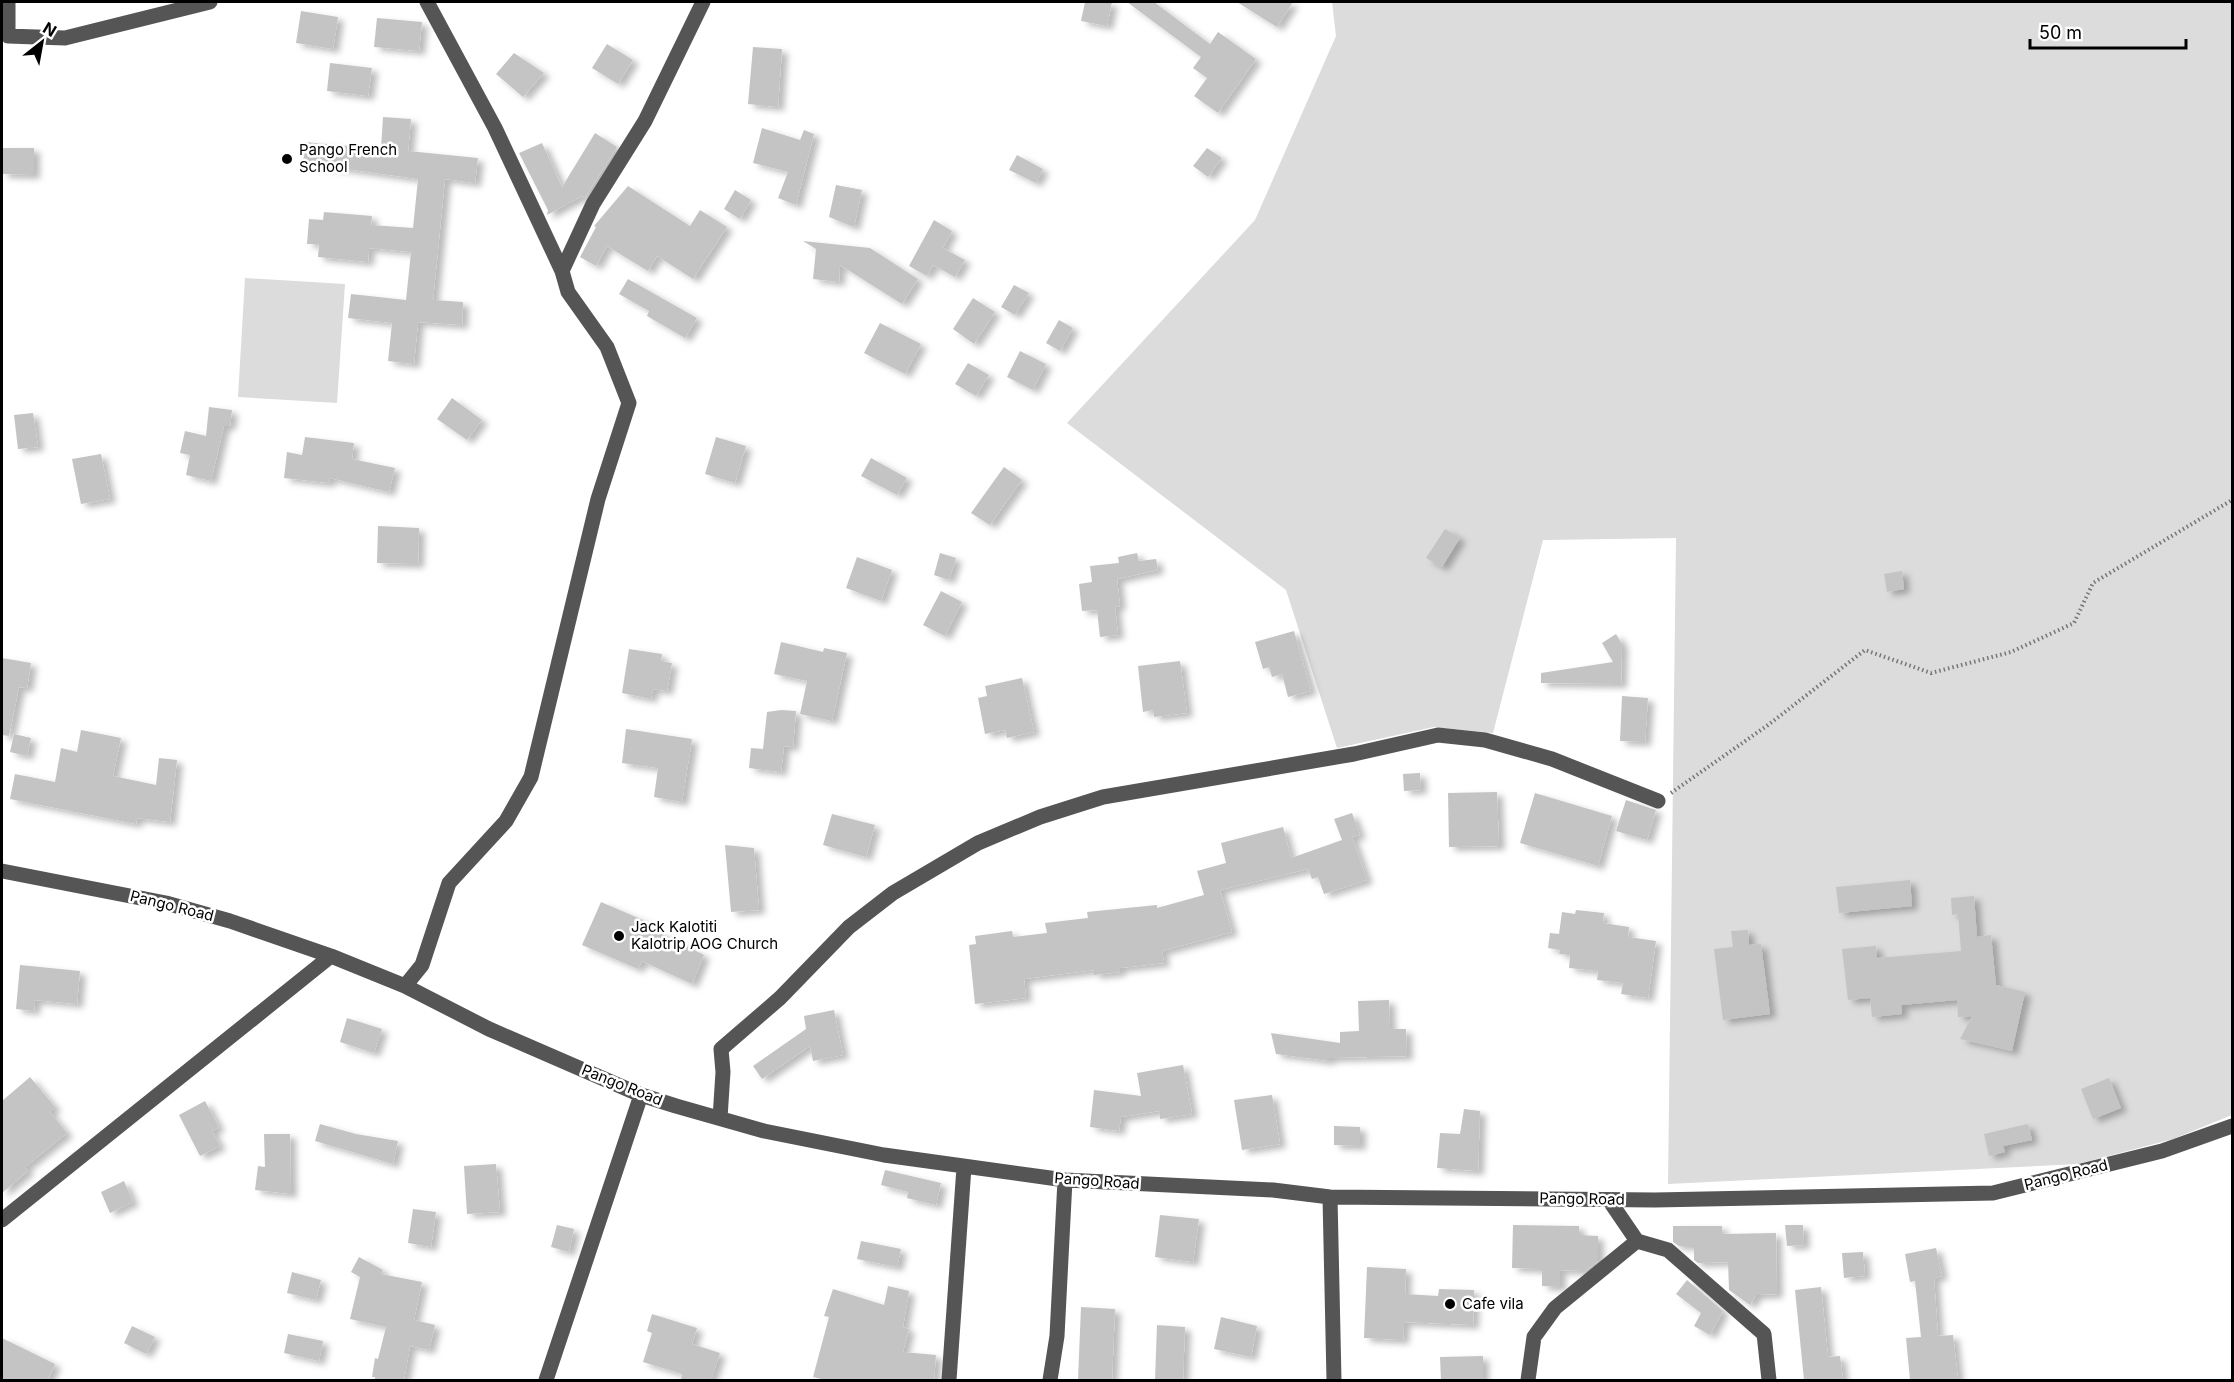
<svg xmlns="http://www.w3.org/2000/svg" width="2234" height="1382" font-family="Inter,sans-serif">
<defs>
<filter id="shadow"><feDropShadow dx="6" dy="4" stdDeviation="3" flood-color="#0004"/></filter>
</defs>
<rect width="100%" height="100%" fill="#fff"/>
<!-- green -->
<path fill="#dcdcdc" d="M 1332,2 L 2232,2 L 2232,1115 L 2173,1139 L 2078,1164 L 1668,1184 L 1676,538 L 1543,540 L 1493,733 L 1434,727 L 1337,748 L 1286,590 L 1067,423 L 1255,220 L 1336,36 Z
M 245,278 L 345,284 L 337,403 L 238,397 Z"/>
<!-- building -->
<path fill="#c4c4c4" filter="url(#shadow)" d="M 1085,2 L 1112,2 L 1107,26 L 1081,21 Z
M 1127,2 L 1154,2 L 1210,44 L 1218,32 L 1256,59 L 1218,113 L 1194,96 L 1207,78 L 1193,68 L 1201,57 Z
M 1237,2 L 1293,2 L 1277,27 Z
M 301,11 L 338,17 L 333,49 L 296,43 Z
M 377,18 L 422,22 L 419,51 L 374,47 Z
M 607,44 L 633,60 L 618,84 L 592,68 Z
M 753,47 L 782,49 L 778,107 L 748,104 Z
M 514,53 L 544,73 L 523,97 L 496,74 Z
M 330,63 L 372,68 L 368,96 L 327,91 Z
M 383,117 L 411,119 L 408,151 L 478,158 L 475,183 L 445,179 L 433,300 L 463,302 L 462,325 L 418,322 L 414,364 L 388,361 L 392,323 L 348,318 L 351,294 L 406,300 L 411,252 L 369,248 L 368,262 L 318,257 L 319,244 L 307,244 L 309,219 L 323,220 L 324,212 L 372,216 L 371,225 L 413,228 L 418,179 L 303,163 L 305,142 L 381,149 Z
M 762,128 L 800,140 L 804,130 L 814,134 L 796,205 L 778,198 L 788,172 L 753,163 Z
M 595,133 L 617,147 L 585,198 L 582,196 L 547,215 L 548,210 L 519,153 L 542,143 L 562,187 Z
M 2,148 L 34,148 L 34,175 L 2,174 Z
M 1207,148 L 1222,158 L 1208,177 L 1193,166 Z
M 1017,155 L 1043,169 L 1036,183 L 1009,170 Z
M 836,185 L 862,190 L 854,227 L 829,217 Z
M 628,186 L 690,226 L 700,210 L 727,227 L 693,279 L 657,256 L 648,271 L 607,246 L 596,266 L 580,257 L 596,227 L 594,226 Z
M 735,190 L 751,200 L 740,219 L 724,209 Z
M 934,220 L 952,231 L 943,248 L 965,260 L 955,277 L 933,265 L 927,276 L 909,266 Z
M 803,241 L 870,248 L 918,279 L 902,304 L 840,265 L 839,282 L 813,279 L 816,249 Z
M 628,279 L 697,318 L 685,338 L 647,316 L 649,311 L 619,294 Z
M 1014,285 L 1029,293 L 1015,315 L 1001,307 Z
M 973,298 L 995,312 L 974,344 L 953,329 Z
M 1059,320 L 1073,328 L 1060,351 L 1046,343 Z
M 880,323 L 921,344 L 905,374 L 864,353 Z
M 1020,351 L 1046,364 L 1033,390 L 1007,377 Z
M 968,363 L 989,375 L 976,396 L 955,384 Z
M 452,398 L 482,420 L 467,440 L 437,419 Z
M 209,407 L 232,410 L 230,426 L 224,426 L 211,481 L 186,475 L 190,455 L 180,453 L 185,431 L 206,436 Z
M 33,413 L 38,447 L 18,449 L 14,415 Z
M 305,437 L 354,443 L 352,459 L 395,468 L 389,492 L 330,478 L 329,483 L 284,478 L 287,452 L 302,455 Z
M 716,437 L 746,446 L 735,483 L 705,474 Z
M 101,454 L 110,499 L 81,504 L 72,459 Z
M 871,458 L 907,478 L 897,495 L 861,476 Z
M 1004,467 L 1022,480 L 990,525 L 971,513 Z
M 378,526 L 419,528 L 418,564 L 377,563 Z
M 1445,529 L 1460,538 L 1442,567 L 1426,558 Z
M 940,553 L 956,558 L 949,580 L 934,575 Z
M 1137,553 L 1139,561 L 1156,559 L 1158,570 L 1117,579 L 1120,606 L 1115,607 L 1118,635 L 1100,637 L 1097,610 L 1082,611 L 1079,584 L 1092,582 L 1090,566 L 1119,563 L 1118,557 Z
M 857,557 L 892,570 L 881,601 L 846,588 Z
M 1902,571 L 1904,589 L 1887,592 L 1884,574 Z
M 941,591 L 962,602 L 945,636 L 923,625 Z
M 1294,631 L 1311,691 L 1288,697 L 1282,674 L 1272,677 L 1269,667 L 1263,669 L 1255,642 Z
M 1616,634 L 1622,644 L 1621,684 L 1541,683 L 1541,673 L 1613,662 L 1602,643 Z
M 781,642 L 823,652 L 824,648 L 847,653 L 832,721 L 800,714 L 807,681 L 774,674 Z
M 629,649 L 662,654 L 661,661 L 672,663 L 667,691 L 653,689 L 651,699 L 622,693 Z
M 2,658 L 31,663 L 27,688 L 19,687 L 9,736 L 2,735 Z
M 1180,661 L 1187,713 L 1154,717 L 1153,710 L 1143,712 L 1138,666 Z
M 1022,678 L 1034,732 L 1007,738 L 1005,730 L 985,734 L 978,698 L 987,696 L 985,686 Z
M 1622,696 L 1648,698 L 1645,742 L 1620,741 Z
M 781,710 L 796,711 L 793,747 L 784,746 L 781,772 L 749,768 L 751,748 L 763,749 L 767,712 Z
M 626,729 L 692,739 L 682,802 L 654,797 L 658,768 L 622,763 Z
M 81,730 L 121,738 L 113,776 L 156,785 L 159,758 L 177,760 L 170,822 L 137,818 L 136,824 L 10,799 L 15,774 L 55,782 L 61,748 L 77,752 Z
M 14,734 L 31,738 L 27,756 L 10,752 Z
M 1420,773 L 1421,790 L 1404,791 L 1403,774 Z
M 1497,792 L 1499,846 L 1449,847 L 1448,793 Z
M 1535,793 L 1612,816 L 1598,866 L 1520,843 Z
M 1626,800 L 1656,810 L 1647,840 L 1616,831 Z
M 1352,813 L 1360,835 L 1352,837 L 1367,880 L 1324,894 L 1318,877 L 1312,879 L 1308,869 L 1220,890 L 1232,932 L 1162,951 L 1164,963 L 1120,968 L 1120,972 L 1094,975 L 1094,970 L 1024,979 L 1026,998 L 975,1004 L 969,945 L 976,944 L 975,936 L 1012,931 L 1013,937 L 1047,933 L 1045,923 L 1088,918 L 1087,912 L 1157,905 L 1157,908 L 1204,895 L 1197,871 L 1226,863 L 1221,843 L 1283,827 L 1291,858 L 1342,840 L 1334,819 Z
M 832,814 L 875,825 L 866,857 L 823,845 Z
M 725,845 L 754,848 L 759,910 L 731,912 Z
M 1910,880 L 1912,906 L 1839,913 L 1836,887 Z
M 1974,896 L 1977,937 L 1991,935 L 1996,985 L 2025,992 L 2012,1051 L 1960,1039 L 1972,1016 L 1958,1017 L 1957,1000 L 1901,1005 L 1902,1014 L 1872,1017 L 1870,998 L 1848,1000 L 1842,949 L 1876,946 L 1877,958 L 1961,951 L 1958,914 L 1952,915 L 1951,898 Z
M 601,902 L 657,926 L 655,930 L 704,955 L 692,984 L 642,961 L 638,969 L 582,945 Z
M 1576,910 L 1604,913 L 1603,923 L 1629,927 L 1628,937 L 1656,941 L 1648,998 L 1621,994 L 1623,983 L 1597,980 L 1598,971 L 1569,968 L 1570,955 L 1559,954 L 1560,950 L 1548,948 L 1550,933 L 1559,934 L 1562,912 L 1575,914 Z
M 1748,930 L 1749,945 L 1761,944 L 1770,1014 L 1723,1020 L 1714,949 L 1733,947 L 1731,931 Z
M 20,965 L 80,971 L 77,1004 L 35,1000 L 34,1011 L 16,1009 Z
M 1389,1000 L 1390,1029 L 1406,1029 L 1407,1056 L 1329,1058 L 1329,1061 L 1276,1054 L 1271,1033 L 1340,1043 L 1340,1032 L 1359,1031 L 1358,1001 Z
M 834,1010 L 843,1055 L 813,1061 L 810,1046 L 762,1079 L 753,1066 L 806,1029 L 804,1016 Z
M 347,1018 L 382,1029 L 374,1053 L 340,1042 Z
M 1183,1065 L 1192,1114 L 1160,1119 L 1159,1111 L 1121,1117 L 1119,1131 L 1090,1127 L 1094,1090 L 1141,1096 L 1137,1073 Z
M 30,1077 L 55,1107 L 50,1112 L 67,1133 L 25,1167 L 28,1171 L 2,1193 L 2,1101 Z
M 2109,1078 L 2121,1108 L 2093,1119 L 2081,1089 Z
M 1272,1095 L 1280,1144 L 1242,1150 L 1234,1100 Z
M 205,1101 L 219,1127 L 212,1131 L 220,1146 L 200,1156 L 179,1115 Z
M 1464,1109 L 1480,1111 L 1478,1171 L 1437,1168 L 1440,1133 L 1460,1134 Z
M 320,1124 L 356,1134 L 398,1141 L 393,1164 L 315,1141 Z
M 2028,1124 L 2032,1140 L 2003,1146 L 2005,1152 L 1989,1156 L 1984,1134 Z
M 1334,1126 L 1360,1127 L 1360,1146 L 1334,1145 Z
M 264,1134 L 290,1134 L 291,1194 L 255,1190 L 258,1166 L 265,1167 Z
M 496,1164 L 500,1212 L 467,1214 L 464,1166 Z
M 885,1170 L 941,1183 L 936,1205 L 907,1198 L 908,1192 L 881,1185 Z
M 124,1181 L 133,1202 L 110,1213 L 101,1192 Z
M 413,1209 L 436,1212 L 431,1247 L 408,1243 Z
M 1160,1215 L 1199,1219 L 1193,1262 L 1155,1257 Z
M 557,1225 L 574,1229 L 569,1252 L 551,1247 Z
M 1513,1225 L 1579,1226 L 1579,1235 L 1598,1236 L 1598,1261 L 1585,1271 L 1560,1270 L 1560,1287 L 1542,1286 L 1542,1269 L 1512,1268 Z
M 1785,1225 L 1803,1225 L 1804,1245 L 1787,1246 Z
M 1673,1226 L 1722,1226 L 1722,1234 L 1776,1233 L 1777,1294 L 1756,1295 L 1750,1305 L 1729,1290 L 1728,1262 L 1698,1263 L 1694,1260 L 1694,1246 L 1679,1246 L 1673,1242 Z
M 861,1241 L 901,1249 L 897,1267 L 857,1259 Z
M 1936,1248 L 1942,1276 L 1934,1278 L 1938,1336 L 1953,1335 L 1958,1380 L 1910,1380 L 1906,1338 L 1921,1337 L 1915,1281 L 1910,1282 L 1905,1254 Z
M 1863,1252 L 1865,1276 L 1844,1278 L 1842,1253 Z
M 359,1257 L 383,1270 L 381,1274 L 422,1282 L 414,1320 L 435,1325 L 429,1350 L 410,1346 L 404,1380 L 375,1380 L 375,1377 L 372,1377 L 375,1358 L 378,1359 L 386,1327 L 350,1319 L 360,1277 L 351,1272 Z
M 1367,1267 L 1406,1269 L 1405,1294 L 1438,1296 L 1439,1289 L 1474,1290 L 1473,1325 L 1404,1322 L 1403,1340 L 1364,1338 Z
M 292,1272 L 321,1280 L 316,1300 L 287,1293 Z
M 1687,1280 L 1723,1311 L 1710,1335 L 1694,1326 L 1701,1313 L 1676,1294 Z
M 888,1286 L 909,1291 L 903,1327 L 909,1329 L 903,1352 L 936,1355 L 934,1380 L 826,1380 L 813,1377 L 829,1317 L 824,1316 L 833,1289 L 884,1305 Z
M 1821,1287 L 1828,1357 L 1840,1356 L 1843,1380 L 1804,1380 L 1795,1290 Z
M 1081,1307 L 1115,1309 L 1112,1380 L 1078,1380 Z
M 652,1314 L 697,1328 L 692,1344 L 720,1353 L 711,1380 L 681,1380 L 682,1374 L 643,1362 L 652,1333 L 647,1331 Z
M 1221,1317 L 1257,1326 L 1251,1357 L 1214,1349 Z
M 1157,1325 L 1185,1327 L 1183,1380 L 1155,1380 Z
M 132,1326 L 155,1337 L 146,1354 L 124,1343 Z
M 288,1334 L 323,1341 L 319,1361 L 284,1353 Z
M 2,1338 L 55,1364 L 48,1380 L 2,1380 Z
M 1483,1356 L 1483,1380 L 1441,1380 L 1440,1357 Z"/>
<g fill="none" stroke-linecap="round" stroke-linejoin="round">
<!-- path -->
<path stroke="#777" stroke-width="4" stroke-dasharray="1.5 3" stroke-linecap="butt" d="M 1671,793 L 1768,725 L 1865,650 L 1931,673 L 2011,652 L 2074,623 L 2093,583 L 2232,500"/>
<!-- minor -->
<path stroke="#555" stroke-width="15" d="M 8,2 L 8,36 L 65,38 L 210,2
M 427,2 L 495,128 L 562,271
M 2,871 L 166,903 L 230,921 L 331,956 L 405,986 L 489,1029 L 641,1095 L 676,1106 L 764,1131 L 884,1155 L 1065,1180 L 1273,1190 L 1330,1197 L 1655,1200 L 1993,1193 L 2162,1151 L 2232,1126
M 405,986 L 422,965 L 449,883 L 506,821 L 531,777 L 598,499 L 629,403 L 607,347 L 568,292 L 562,271 L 593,204 L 645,121 L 703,2
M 720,1118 L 723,1072 L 721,1049 L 780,998 L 849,927 L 893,893 L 978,843 L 1040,817 L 1103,797 L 1354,754 L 1438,735 L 1485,740 L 1552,759 L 1658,801
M 1330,1197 L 1334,1380
M 1609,1200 L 1637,1241 L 1668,1250 L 1764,1334 L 1769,1380
M 2,1220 L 331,956
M 546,1380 L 641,1095
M 949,1380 L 964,1167
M 1050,1380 L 1057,1336 L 1065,1180
M 1528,1380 L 1534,1337 L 1555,1308 L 1637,1241"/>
</g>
<!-- markers -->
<g fill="#000" stroke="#fff" stroke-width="2">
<circle cx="287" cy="159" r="6"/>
<circle cx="619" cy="936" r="6"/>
<circle cx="1450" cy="1304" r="6"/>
</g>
<g text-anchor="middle" stroke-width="5" stroke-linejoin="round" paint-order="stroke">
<!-- poi labels -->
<g font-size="15" fill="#000" stroke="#fff" text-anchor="start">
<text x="299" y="155">Pango French<tspan x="299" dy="17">School</tspan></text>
<text x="631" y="932">Jack Kalotiti<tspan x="631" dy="17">Kalotrip AOG Church</tspan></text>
<text x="1462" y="1309">Cafe vila</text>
</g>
<!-- street labels -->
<g font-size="15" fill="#000" stroke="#fff">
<text transform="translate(172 906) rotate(14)" y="5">Pango Road</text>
<text transform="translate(622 1085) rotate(22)" y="5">Pango Road</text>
<text transform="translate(2066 1175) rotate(-14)" y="5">Pango Road</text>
<text transform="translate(1097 1181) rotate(4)" y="5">Pango Road</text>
<text transform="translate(1582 1199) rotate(1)" y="5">Pango Road</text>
</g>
</g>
<!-- border -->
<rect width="2234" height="1382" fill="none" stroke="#000000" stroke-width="6"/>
<!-- north arrow -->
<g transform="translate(42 42) rotate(31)" stroke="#ffffff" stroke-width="4.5" paint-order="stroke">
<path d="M0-4.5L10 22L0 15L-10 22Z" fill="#000000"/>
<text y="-9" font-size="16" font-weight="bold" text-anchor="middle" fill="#000000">N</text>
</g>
<!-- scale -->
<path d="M2030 39v9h156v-9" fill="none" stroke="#000000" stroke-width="3"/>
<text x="2039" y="39" font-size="18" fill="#000000" stroke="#ffffff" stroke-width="4.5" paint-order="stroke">50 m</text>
</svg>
